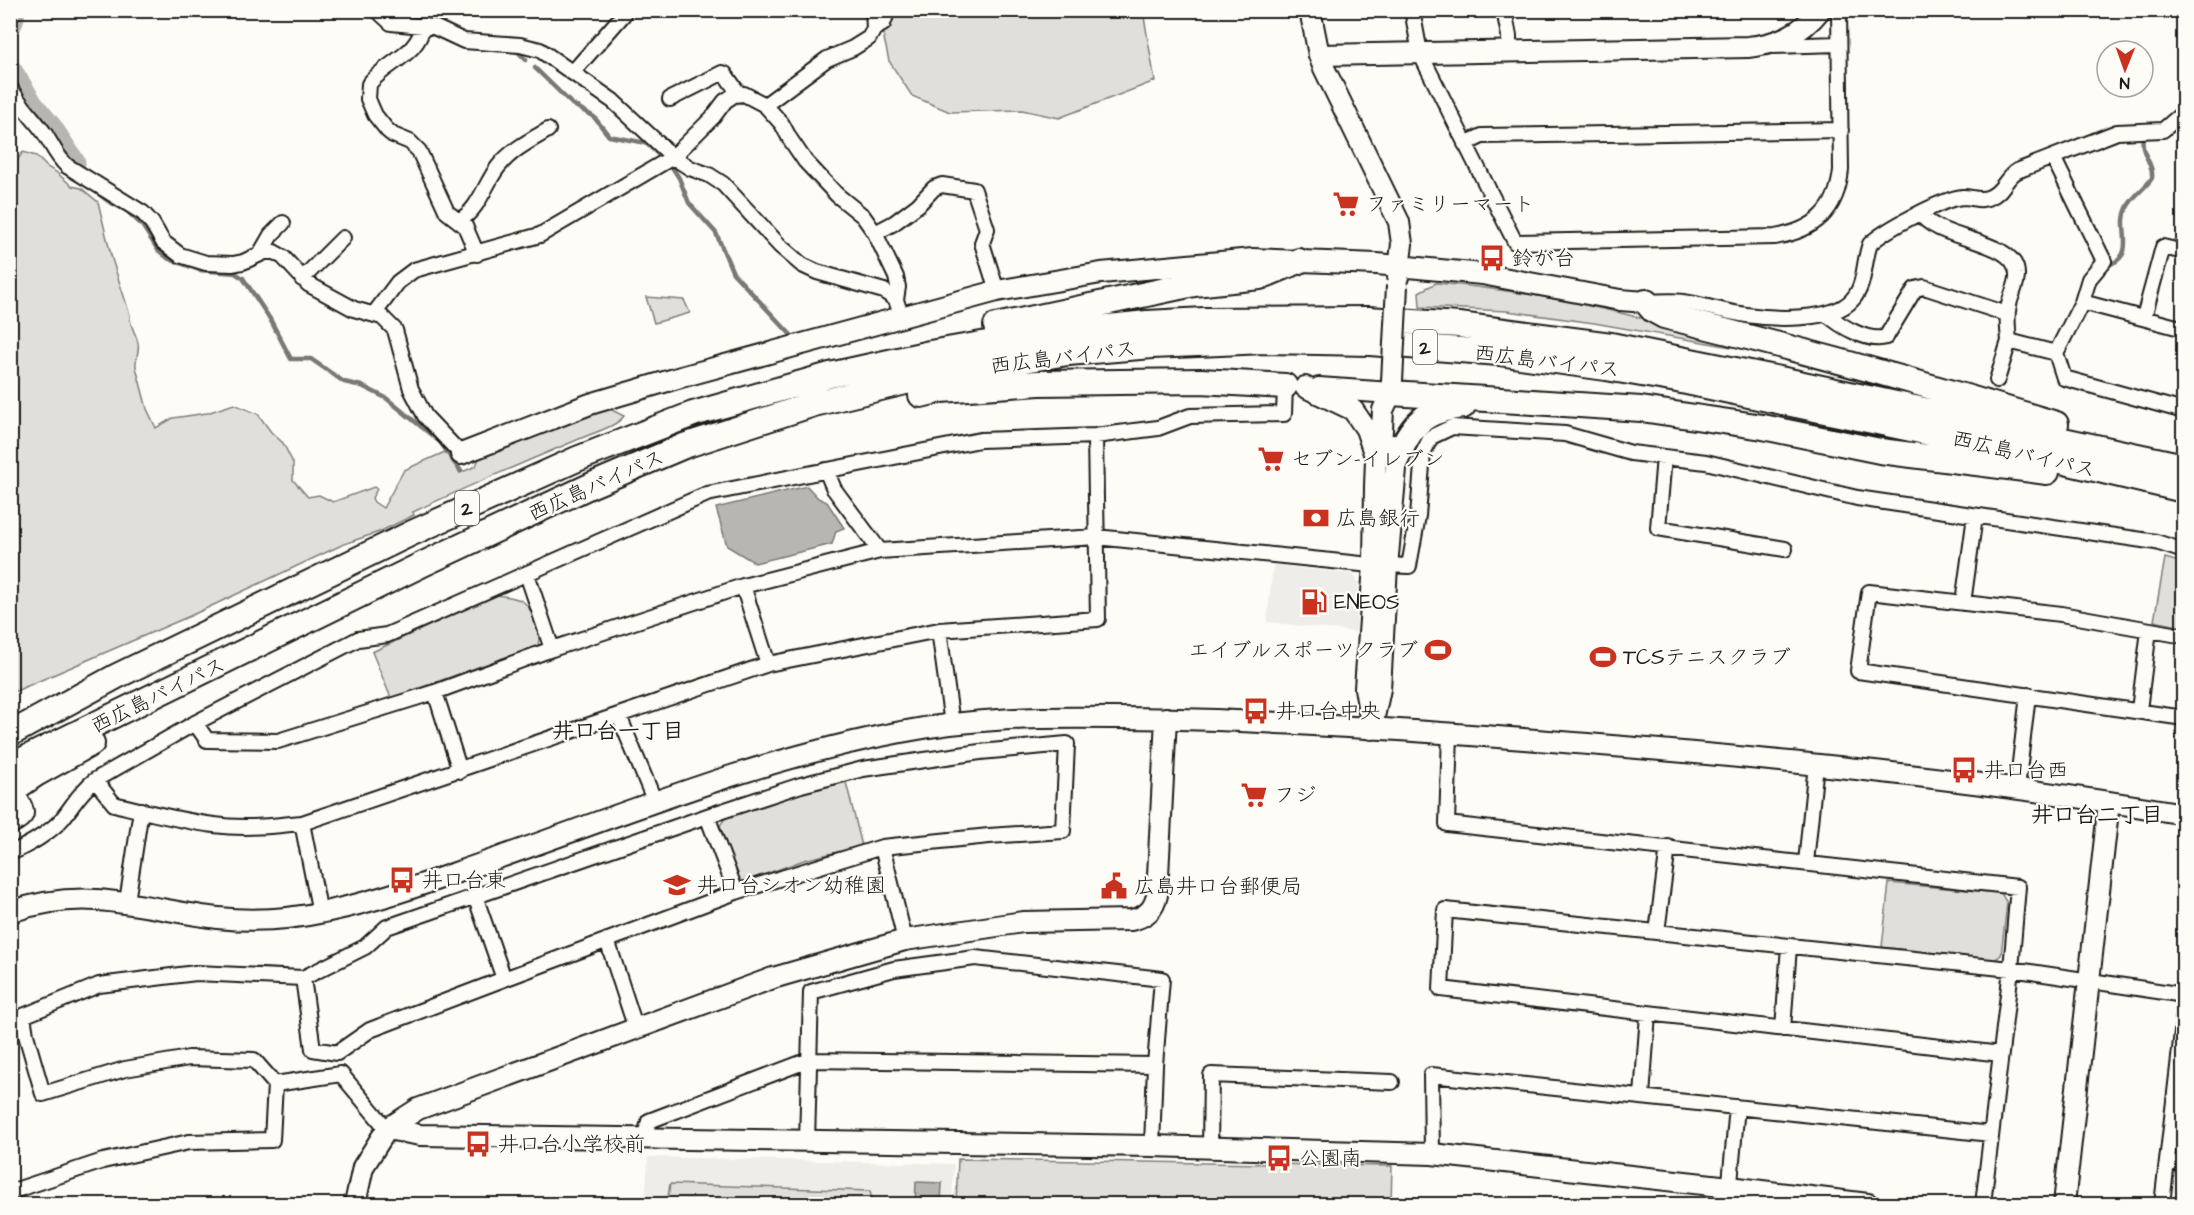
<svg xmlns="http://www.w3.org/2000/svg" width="2194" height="1215" font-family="'Architects Daughter','Klee One',sans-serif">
<rect width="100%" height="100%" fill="#fdfcf7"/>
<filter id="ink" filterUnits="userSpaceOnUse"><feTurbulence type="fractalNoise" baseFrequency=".0167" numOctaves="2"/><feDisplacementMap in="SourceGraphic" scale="12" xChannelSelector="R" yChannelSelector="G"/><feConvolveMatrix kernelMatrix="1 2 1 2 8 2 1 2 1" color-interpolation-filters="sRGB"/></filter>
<g filter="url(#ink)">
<!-- built -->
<path fill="#eeede9" d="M 1273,565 L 1353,574 L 1359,583 L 1356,632 L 1267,622 Z
M 648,1157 L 954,1164 L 952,1204 L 645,1204 Z"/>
<!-- green -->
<path fill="#e0dfdb" stroke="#7e7e7c" stroke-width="1.5" d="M 893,11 L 1143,11 L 1155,81 L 1059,118 L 1022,110 L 950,112 L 912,96 L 889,61 L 883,34 Z
M 23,152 L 36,156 L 47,167 L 56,172 L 72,186 L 81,188 L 98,202 L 112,259 L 130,315 C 129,325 136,333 138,343 C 140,351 135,358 136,367 L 147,409 L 156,428 L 173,418 L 207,413 L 234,404 L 258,414 L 271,432 L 283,443 L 293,463 L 293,480 L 308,497 L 319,495 L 333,502 L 374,487 L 377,489 L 372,498 L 374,502 L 383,508 L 404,470 L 445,452 L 460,473 L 476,466 L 479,458 L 606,407 L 624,416 C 617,426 596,432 584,437 C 527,461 470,485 413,512 L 414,515 L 379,532 L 344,544 L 190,616 L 11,693 L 11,169 Z
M 1436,283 C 1543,291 1645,318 1748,345 L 1731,347 L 1594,323 L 1507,311 L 1420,307 L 1419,292 Z
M 646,297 L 684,300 L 690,313 L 654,323 Z
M 2165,558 L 2183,563 L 2183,627 L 2154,621 Z
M 496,595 C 516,598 526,597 534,618 C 539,629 540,634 538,646 L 391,698 L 372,652 Z
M 846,782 L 862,846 L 804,860 L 744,882 L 735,877 L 719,827 L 725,818 L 776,799 Z
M 1889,883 L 2001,893 L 2007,903 L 2001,955 L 1993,961 L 1882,947 Z
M 958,1159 L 1392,1166 L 1391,1204 L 956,1204 Z
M 670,1184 L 870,1191 L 873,1204 L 667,1204 Z"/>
<!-- water -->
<path fill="#b7b6b2" stroke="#797876" stroke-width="1.5" d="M 807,486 L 818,498 L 827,502 L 844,528 L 836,531 L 832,544 L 755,563 L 727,546 L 716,508 Z
M 916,1182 L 942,1183 L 941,1204 L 915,1204 Z"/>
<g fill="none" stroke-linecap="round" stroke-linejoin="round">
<!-- stream -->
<path stroke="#797876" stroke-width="4.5" d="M 514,51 L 518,52 L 526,60
M 535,68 L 572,104 L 594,117 L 609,136 L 646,143 L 672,167 L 679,178 L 689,203 L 716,233 L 733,273 L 792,336
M 100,195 L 108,201 L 127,211 L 142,225 L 158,250 L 169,259 L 199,270 L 235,273 L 243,278 L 270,319 L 291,359 L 311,359 L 344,382 L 362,386 L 386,398 L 440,442 L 461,471
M 2111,264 C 2137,253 2117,228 2127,208 C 2132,196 2145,189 2152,178 C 2154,162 2140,156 2143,137"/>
<!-- river -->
<path stroke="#b7b6b2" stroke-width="27" d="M 10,21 L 12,10
M 10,73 L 30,105 L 49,128 L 72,163"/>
<!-- street casing -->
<g stroke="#1c1c1c" stroke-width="18">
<path id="street" d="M 377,10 L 391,23 L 434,27 L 464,41 L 520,45 L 540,50 L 613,101 L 673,157 L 690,168 L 709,175 L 723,184 L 780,246 L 802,265 L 817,272 L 884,291 L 896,300 L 898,306
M 1412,10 L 1420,53 L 1515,242 L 1775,237 C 1815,230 1837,211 1841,170 L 1839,10
M 1504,10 L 1509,36 L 1509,51
M 423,25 C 419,55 386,62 369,84 L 368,99 L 375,115 L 387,130 L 393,135 L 410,142 L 419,151 L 447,212 L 465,226 L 477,254
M 874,29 L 883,24 L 888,10
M 1774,46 L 1839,44
M 573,72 L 623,15 L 622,10
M 10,87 C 19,105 34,118 45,134 C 52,145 57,157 67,166 L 143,213 L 152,223 L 163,242 L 180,255 L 206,263 L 233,264 L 243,262 L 265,252 L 274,252 L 283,257 L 308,284 L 354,309 L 382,317 L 395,330 L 411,389 L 425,416 L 461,454
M 670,99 L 722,73 L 725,74 L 739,94
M 765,105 L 827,59 L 853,48 L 869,38 L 874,29 L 873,10
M 1465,144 L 1482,136 L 1841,130
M 1920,213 C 1938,242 2016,238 2017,274 C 2018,284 2011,294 2009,305 C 2006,317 2008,329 2009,341 L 2056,353 L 2082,302 L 2089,279 L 2104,261 L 2053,157
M 460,220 C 479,209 485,184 498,167 C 511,150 531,140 548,130
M 875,233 L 894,223 L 918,205 L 934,188 L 942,185 L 974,190 L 987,229 L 982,243 L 997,291
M 260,254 L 271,235 L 283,223
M 302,279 L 343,238
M 1646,302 C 1658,302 1671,300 1683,302 C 1704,305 1724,312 1746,315 C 1773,319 1832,322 1852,300 C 1866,285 1863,262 1870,244 C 1884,230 1944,198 1963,197 C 1973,197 1980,202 1990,197 C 2003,192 2005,178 2017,171 L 2117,132 L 2163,130 L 2184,112
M 2082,302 L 2184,329
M 374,314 L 398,282 L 414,270 L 540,235 L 673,157 L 713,117 L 725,101 L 734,95 L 744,94 L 765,105 L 782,124 L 790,139 L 805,161 L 837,195 L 863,216 L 875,233 L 896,277 L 898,287 L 896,300
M 1827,314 C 1840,326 1869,343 1886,337 L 1915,289 L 1924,287 L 2007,314
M 2144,317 L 2163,247 L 2184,252
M 2056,353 L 2064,378 L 2184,411
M 1997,380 L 2009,341
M 1664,457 L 1658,528 L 1785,549
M 826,470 L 834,489 L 880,551
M 527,574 L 552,649
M 743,586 L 768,664
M 1963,603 L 1975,516
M 939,630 L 952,724
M 2184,636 L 2061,614 L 1869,592 L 1858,671 L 2184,718
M 435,692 L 460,771
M 2139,710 L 2149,630
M 619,716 L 655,802
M 195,723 L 207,740 L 278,741 L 435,692 L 552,649 L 743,586 L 880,551 L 1096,537 L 1361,564 L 1409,566 L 1418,516 L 1423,453 L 1431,437 L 1452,427 L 1565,434 L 1631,453 L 1706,462 L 1857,498 L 2156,542 L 2184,551
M 1450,733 L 1447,824 L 2018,887 L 2011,969 L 1983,1204
M 95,780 L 114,804 C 147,812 181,821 214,825 C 244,829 273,826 302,823 L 768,664 L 939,630 L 1098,619 L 1095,436
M 2017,788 L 2028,695
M 707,816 L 736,892
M 302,823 L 320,913
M 10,827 C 27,819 31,814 20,798
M 882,847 L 905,940
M 10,853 C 26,847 51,832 62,819 C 75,803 78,794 95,780 L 195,723 L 358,639 L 387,635 L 707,494 L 980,440 L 1095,436 L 1158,428 L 1190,416 L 1284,414 L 1285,386
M 1806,863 L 1816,764
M 475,896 L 504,979
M 127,902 L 141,810
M 1657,932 L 1668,847
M 607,940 L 636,1029
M 1783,1029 L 1789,946
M 2001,1054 L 1441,989 L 1445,910 L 2011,969 L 2184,995
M 275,1084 L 341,1074 L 387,1129
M 1642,1096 L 1648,1014
M 644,1139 L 649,1121 L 809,1060 L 1155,1065
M 807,1142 L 811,992 L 894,969 L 975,958 L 1162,979 L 1155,1065 L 1152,1146
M 1210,1148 L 1211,1075 L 1392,1082
M 1432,1154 L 1431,1075 L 1991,1134
M 2168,1162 L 2184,1164
M 10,1192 L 103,1161 L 189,1142 L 272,1140 L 275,1084 L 254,1060 L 189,1058 L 125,1069 L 43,1094 L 26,1035 L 23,1016 L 99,985 L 196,973 L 303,978 L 365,947 L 387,927 L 707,816 L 801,785 L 863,769 L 980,752 L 1067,744 L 1063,831 L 989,836 L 882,847 L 736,892 L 504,979 L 370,1030 L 337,1053 L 313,1049 L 303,978
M 1728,1204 L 1737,1107
M 2162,1204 L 2184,1015"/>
</g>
<!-- secondary casing -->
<g stroke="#1c1c1c" stroke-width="24">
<path id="secondary" d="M 1310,10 L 1319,55 L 1323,66 L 1399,222 L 1402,244 L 1398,277
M 1319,55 L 1748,47 C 1778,44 1801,34 1820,10
M 1305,387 L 1353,410 L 1366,429 L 1376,459
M 1319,388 L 1391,393
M 461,454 L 590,404 L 681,377 L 997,291 L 1101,273 L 1253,259 L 1377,264 L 1482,274 L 1620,300 L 1646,302
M 1374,717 L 1380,689 L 1387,566 L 1397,458 L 1394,445
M 1372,729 L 1365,688 L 1374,565 L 1375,486 L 1376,459 L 1381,448 L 1383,410 L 1391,393 L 1392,381
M 10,912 C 89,885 142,909 218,918 C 255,922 293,919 329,911 C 387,899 442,877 498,858 C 631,811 762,758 901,732 C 972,718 1039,717 1111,718 C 1207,718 1303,724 1399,730 C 1662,748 1924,770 2184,814
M 387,1129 L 420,1135 L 1152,1146 L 1432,1154 L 1730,1187 L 1868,1204
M 355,1204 L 363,1167 L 387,1129 L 418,1109 L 773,978 L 905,940 L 1023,922 L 1131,920 C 1146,917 1154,910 1157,895 L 1166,718
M 2064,1204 L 2109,802"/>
</g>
<!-- highway casing -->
<g stroke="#1c1c1c" stroke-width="28">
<path id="highway" d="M 1646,302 L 1653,310 L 1664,316 C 1796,348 1926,384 2056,424
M 996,326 L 1194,284 L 1260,277 L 1299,261
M 1391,393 L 1641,409 L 1763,427 L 1880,451 L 2047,472
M 921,395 L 941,390 L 1039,383 L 1201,381 L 1285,386
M 1397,458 C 1412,423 1424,410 1463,406
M 10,734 L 117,676 L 412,533 L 577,459 L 693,414 L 830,375 L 930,353 L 1033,335 L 1147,323 L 1205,320 L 1368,319 L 1459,325 L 1611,345 L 1780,379 L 2184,466
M 10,766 L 423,564 L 592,485 L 684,446 L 814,404 L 914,380 L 979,367 L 1068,353 L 1152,346 L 1265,341 L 1370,343 L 1499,353 L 1606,368 L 1677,380 L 2040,456 L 2184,490
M 10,792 L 36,774 L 92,743"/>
</g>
<!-- street -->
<use href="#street" stroke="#fdfcf7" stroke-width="14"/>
<!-- secondary -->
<use href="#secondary" stroke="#fdfcf7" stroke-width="20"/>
<!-- highway -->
<use href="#highway" stroke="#fdfcf7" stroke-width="24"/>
<!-- secondary-bridge casing -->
<g stroke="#1c1c1c" stroke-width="24" stroke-linecap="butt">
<path id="secondary-bridge" d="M 1392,381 L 1397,286"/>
</g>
<!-- secondary-bridge -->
<use href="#secondary-bridge" stroke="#fdfcf7" stroke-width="20"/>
</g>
</g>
<!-- icons -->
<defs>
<g id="supermarket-bare" transform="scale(2.07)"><path d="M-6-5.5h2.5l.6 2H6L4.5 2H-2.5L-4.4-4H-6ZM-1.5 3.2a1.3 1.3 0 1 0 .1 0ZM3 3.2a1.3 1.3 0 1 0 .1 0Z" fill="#c8321e" stroke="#fdfcf7" stroke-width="2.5" paint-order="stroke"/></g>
<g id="bus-bare" transform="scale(2.07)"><path d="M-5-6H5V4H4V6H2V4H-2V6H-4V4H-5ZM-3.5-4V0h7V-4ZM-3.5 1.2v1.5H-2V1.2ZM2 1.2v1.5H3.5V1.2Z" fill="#c8321e" stroke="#fdfcf7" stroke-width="2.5" paint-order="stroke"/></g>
<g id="bank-bare" transform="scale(2.07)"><path d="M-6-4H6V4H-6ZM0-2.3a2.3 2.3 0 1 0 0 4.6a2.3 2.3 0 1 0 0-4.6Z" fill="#c8321e" stroke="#fdfcf7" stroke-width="2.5" paint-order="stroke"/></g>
<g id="fuel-bare" transform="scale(2.07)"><path d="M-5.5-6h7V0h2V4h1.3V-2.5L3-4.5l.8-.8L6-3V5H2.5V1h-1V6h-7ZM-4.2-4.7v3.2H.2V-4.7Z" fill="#c8321e" stroke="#fdfcf7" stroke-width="2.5" paint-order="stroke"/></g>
<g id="stadium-bare" transform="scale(2.07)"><path d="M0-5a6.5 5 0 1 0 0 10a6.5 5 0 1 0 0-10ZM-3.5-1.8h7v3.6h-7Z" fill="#c8321e" stroke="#fdfcf7" stroke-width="2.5" paint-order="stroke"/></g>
<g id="school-bare" transform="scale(2.07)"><path d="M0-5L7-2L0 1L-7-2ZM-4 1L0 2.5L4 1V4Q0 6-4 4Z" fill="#c8321e" stroke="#fdfcf7" stroke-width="2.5" paint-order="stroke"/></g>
<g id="civic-bare" transform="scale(2.07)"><path d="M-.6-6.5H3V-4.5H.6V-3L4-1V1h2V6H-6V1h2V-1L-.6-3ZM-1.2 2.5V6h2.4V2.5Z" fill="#c8321e" stroke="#fdfcf7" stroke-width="2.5" paint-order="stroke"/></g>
</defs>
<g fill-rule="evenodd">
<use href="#supermarket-bare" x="1346" y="204"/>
<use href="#bus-bare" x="1492" y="258"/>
<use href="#supermarket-bare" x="1271" y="459"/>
<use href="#bank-bare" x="1316" y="518"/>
<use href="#fuel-bare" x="1314" y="602"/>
<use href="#stadium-bare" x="1438" y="650"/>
<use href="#stadium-bare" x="1603" y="657"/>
<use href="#bus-bare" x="1256" y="711"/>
<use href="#bus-bare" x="1964" y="770"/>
<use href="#supermarket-bare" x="1254" y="795"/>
<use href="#bus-bare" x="402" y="880"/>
<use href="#school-bare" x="677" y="885"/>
<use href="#civic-bare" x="1114" y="886"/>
<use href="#bus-bare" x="478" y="1144"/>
<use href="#bus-bare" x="1279" y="1158"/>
</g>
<g text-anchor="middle" stroke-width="4.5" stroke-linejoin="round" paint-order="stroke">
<!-- shield labels -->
<g fill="#fdfcf7" stroke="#605f5e" stroke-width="1.5">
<rect x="1413" y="330" width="24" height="34" rx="4.5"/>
<rect x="455" y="491" width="24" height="34" rx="4.5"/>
</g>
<g font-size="20" font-weight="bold" fill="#1c1c1c">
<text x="1425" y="354">2</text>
<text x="467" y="515">2</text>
</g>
<!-- poi labels -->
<g font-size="21" fill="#1c1c1c" stroke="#fdfcf7" text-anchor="start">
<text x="1366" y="211">ファミリーマート</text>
<text x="1512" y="265">鈴が台</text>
<text x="1291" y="466">セブン-イレブン</text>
<text x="1336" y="525">広島銀行</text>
<text x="1334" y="609">ENEOS</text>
<text x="1418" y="657" text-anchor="end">エイブルスポーツクラブ</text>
<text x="1623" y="664">TCSテニスクラブ</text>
<text x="1276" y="718">井口台中央</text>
<text x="1984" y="777">井口台西</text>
<text x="1274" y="802">フジ</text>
<text x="422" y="887">井口台東</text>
<text x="697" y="892">井口台シオン幼稚園</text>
<text x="1134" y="893">広島井口台郵便局</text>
<text x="498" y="1151">井口台小学校前</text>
<text x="1299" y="1165">公園南</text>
</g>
<!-- street labels -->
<g font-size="21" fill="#1c1c1c" stroke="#fdfcf7">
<text transform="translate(1063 357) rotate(-7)" y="7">西広島バイパス</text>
<text transform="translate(1547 361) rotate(7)" y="7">西広島バイパス</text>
<text transform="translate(2024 454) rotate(13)" y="7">西広島バイパス</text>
<text transform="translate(596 485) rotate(-24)" y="7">西広島バイパス</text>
<text transform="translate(158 695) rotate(-26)" y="7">西広島バイパス</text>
</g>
<!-- neighbourhood labels -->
<g font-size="22" font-weight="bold" fill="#1c1c1c" stroke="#fdfcf7">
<text x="618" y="738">井口台一丁目</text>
<text x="2097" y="822">井口台二丁目</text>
</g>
</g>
<!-- margin -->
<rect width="2194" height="1215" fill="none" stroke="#fdfcf7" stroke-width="36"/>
<rect x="18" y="18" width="2158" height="1179" fill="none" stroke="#1c1c1c" stroke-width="2" filter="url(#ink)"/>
<!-- north arrow -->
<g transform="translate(2125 69) rotate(181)"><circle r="28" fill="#fdfcf7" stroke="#a3a29f" stroke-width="1.5"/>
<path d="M0-4.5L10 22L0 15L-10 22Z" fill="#c8321e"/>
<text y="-9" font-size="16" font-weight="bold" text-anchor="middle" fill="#1c1c1c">N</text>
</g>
</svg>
